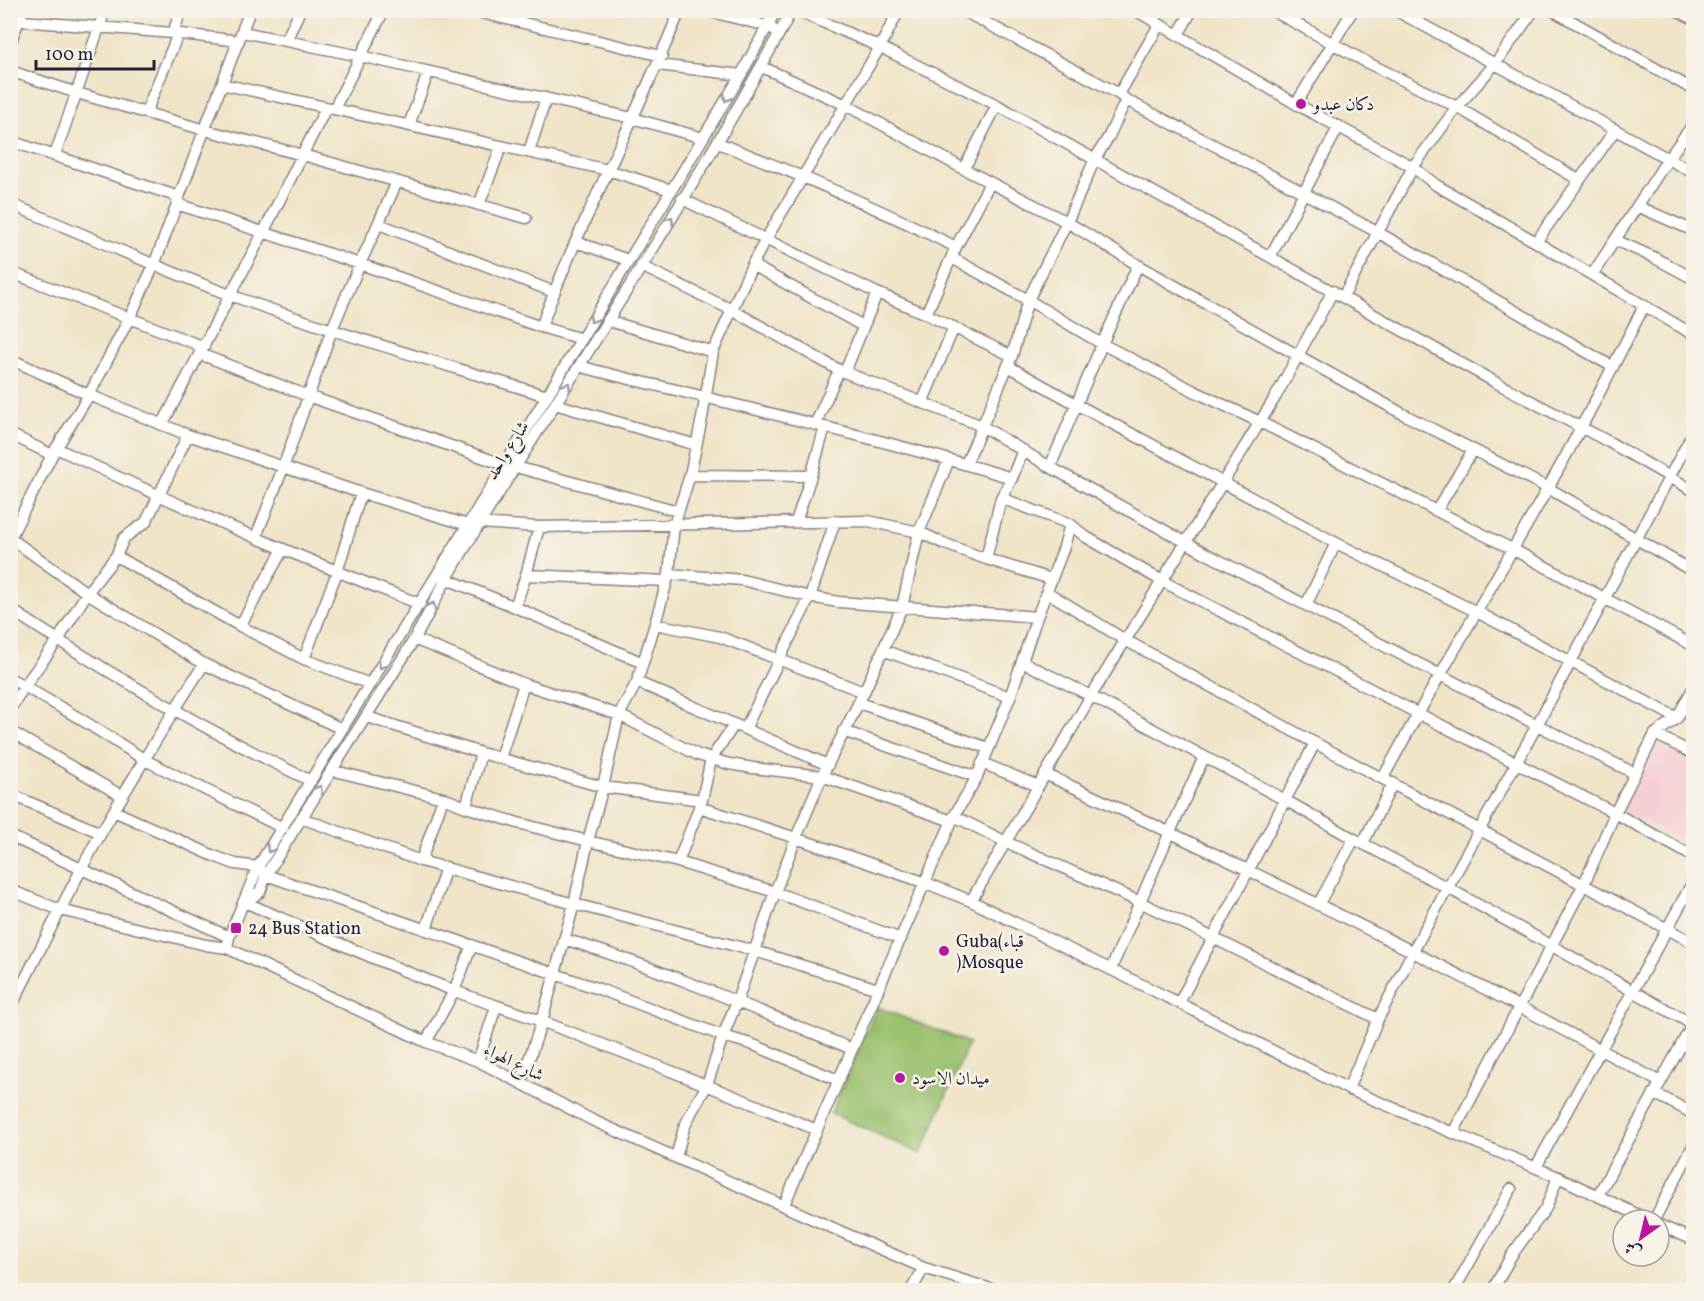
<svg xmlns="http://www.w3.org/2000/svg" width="1704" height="1301" font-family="Vollkorn,Amiri,serif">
<rect width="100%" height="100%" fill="#f7f3e8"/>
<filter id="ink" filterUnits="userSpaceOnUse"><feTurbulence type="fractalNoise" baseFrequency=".0167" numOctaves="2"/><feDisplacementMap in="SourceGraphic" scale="12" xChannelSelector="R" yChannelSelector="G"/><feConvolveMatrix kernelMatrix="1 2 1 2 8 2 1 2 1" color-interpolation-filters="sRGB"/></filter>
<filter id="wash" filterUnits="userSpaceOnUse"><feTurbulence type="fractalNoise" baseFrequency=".008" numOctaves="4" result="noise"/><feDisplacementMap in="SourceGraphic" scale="24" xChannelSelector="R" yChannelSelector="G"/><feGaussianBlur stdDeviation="1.35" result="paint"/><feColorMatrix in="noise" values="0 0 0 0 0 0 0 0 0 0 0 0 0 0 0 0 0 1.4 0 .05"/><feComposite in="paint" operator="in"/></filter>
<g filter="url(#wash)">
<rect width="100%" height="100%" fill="#efe4c7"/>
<!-- built -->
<path fill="#f6cfd6" d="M 1658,745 L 1693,762 L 1693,846 L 1621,810 Z"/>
<!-- green -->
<path fill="#99c06c" stroke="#5e7154" stroke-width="1.5" d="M 877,1007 L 969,1043 L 921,1154 L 831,1113 Z"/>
</g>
<g filter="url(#ink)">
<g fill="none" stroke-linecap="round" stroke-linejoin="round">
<!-- minor casing -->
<g stroke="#888381" stroke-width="13">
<path id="minor" d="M 469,10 L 662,56
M 704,10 L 767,26 L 773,29
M 795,10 L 880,47 L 997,105 L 1495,382 L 1609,442 L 1694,491
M 962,10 L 1119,94 L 1126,100 L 1231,154 L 1379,233 L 1613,367
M 1135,10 L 1296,104 L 1413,167 L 1436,185 L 1536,242 L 1694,335
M 1272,10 L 1368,63 L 1457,107 L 1579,180
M 1395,10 L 1495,64 L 1694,173
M 1552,10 L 1694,90
M 1676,10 L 1694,19
M 10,20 L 173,33 L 239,41
M 243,32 L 360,56 L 632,118 L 703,138
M 173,33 L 181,10
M 1178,35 L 1192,10
M 286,41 L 300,10
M 10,43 L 23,10
M 658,65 L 741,75
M 762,67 L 846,105 L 964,169 L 1067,222 L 1138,265 L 1297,355 L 1403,414 L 1548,488 L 1694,572
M 10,71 L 77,93 L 205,130 L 303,155 L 526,218
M 222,84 L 608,170 L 671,190
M 1119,94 L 1159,25
M 1296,104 L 1353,10
M 334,109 L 384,10
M 146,112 L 178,34
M 409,125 L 428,73
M 10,141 L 179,197 L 177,204 L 360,264 L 541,327 L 582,339
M 718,143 C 799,174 878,208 956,247
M 529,152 L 546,98
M 55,155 L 105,10
M 964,169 L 997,105
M 179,197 L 250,10
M 682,199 L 877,293 L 926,314 L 1012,356
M 10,204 C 84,234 156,267 230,295 C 334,333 441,363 547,396
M 479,205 L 501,147
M 1637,206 L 1694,231
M 379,224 L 554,292
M 1615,240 L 1653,257 L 1694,279
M 576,242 L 628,260
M 1536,242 L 1615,130
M 1270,257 L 1339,126
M 952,258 L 1028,300 L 1102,344 L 1196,392 L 1260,422 L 1512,549 L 1694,646
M 752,265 L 863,326
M 641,266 L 732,310 L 839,370 L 982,426 L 1050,467 L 1207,554 L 1537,725 L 1634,773
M 10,272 L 204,347
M 1592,275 L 1668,159 L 1694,123
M 1343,297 L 1413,167 L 1457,107 L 1495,64 L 1534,10
M 926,314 L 956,247 L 990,183
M 609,321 L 713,352
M 541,327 C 581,218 637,117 680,10
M 200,354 L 308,396 L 505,465
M 10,359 L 89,395 L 188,435 L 361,493 L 468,525
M 579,366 C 622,378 665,387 708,398 C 810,423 912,448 1012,478
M 1008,366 L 1076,404 L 1336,543 L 1477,612 L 1677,718
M 845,372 L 877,293
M 922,403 L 954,327
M 555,404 L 696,445
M 162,425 L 263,233 L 326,108
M 815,425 L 839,370
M 10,434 L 52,455
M 56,448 C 176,505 296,556 420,604
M 966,464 L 1012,356 L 1028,300 L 1067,222 L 1095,159 L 1109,136 L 1126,100
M 516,467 L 678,511
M 1050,467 L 1102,344 L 1138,265
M 690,475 L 811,476
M 1001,498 L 1070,524 L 1086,537 L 1162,581 L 1417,713 L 1615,813 L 1694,857
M 1437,510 L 1473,450
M 796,522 L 811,476 L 825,427
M 480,523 L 539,527 L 868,521 L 919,532 L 945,544 L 986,559 L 1051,579
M 256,537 L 283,468 L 332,329 L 360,264 L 397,182
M 10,538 L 87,593 L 204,664 L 342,729
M 10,538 L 52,455 L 89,395 L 130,317 L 154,265 L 177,204
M 116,556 L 240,626 L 304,659 L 370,684
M 986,559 L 1001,498 L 1012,478 L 1023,450
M 669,574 L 742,580 L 810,597 L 839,602 L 1037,617
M 526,575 L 667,581
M 442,577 L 515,607 L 643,663
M 1047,592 L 1125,640 L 1315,743 L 1694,943
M 1306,605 L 1336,543
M 515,607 L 526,575 L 539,527
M 10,609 C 107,673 207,731 311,781
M 655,624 L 720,637 L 864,692
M 240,626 L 283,549
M 414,639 L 524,684 L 619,715 L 698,755 L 729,764 L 753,768 L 822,776 L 952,821
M 883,650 L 1010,697
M 304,659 L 337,572 L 361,493
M 1023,662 L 1091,696 L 1285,800 L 1354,839 L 1448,888 L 1694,1025
M 10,678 L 79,718 L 145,760 L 283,828
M 637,682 L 828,765
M 859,703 L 988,748
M 10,710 L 25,685 L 58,640 L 87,593 L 116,556 L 124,538 L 146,522 L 188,435
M 367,717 L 481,753 L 603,787 L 702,800
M 745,729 L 810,597 L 835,521
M 10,731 L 122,796
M 843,731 L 977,777
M 1655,734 L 1694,754
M 500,758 L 524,684
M 982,763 L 1038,786
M 331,770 L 443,798 L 466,807 L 518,823 L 588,841 L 678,862 L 775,892 L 901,939
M 1045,774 C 1253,870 1459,972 1660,1082
M 1383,778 C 1435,680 1493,585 1548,488 C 1582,428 1613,367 1644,306
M 10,794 L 101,833
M 466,807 L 481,753
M 699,807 L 796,838 L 926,883 L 971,901 L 1179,1003 L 1348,1089 L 1558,1177 L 1649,1220
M 114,811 L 214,856 L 235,864 L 258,867 L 266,875 L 599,989 L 723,1036 L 751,1044 L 838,1080
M 954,816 L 1006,842 L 1140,902 L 1378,1019
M 301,818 L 421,861 L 574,904 L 755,951 L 878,989
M 10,836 L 229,937
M 1363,843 L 1393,783
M 421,861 L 443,798
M 678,862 L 702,800 L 711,759 L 734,725
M 10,890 L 60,910 L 206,945 L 227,948 L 426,1042 L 478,1061 L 592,1120 L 844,1233 L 924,1268 L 994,1290
M 971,901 L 1091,696 L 1276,396 L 1333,291
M 245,902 L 260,892 L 266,875 C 314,797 364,721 412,643 C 425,622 434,601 446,580 C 457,561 468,542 480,523 C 586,353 697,187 792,10
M 245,902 C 315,933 384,964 455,991 C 485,1003 516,1011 546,1023 C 637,1057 727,1093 817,1130
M 1318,905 L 1354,839
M 426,930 L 446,867
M 564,939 C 662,969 757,1010 852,1049
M 227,948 L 229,937 L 258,867 L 342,729 L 547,396 L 703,138 L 741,75 L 776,10
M 1111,969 L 1170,832 L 1204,757
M 1179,1003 L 1315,743
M 10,1009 C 40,950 69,890 101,833 C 134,776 168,719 204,664
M 426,1042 L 454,991 L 472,945
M 478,1061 L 496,1007
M 521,1083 L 542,1021 L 574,904 L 588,841 L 603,787 L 619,715 L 637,682 L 655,624 L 669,574 L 674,525 L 690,475 L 702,418 L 713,352 L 752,265 L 766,239 L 880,47 L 899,10
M 1348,1089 L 1378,1019 L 1413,951 L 1537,725 L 1694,431
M 1654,1093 L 1694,1114
M 1453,1133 L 1584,884 L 1615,813 L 1655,734 L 1677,718 L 1694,687
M 676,1157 L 684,1128 L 692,1111 L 707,1085 L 723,1036 L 737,1001 L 775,892 L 796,838 L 822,776 L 864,692 L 902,607 L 919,532 L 949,460
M 1536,1167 L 1694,880
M 1598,1195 L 1694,1022
M 784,1205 L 954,816 L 977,777 L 1010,697 L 1037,617 L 1064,547 L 1070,524
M 1654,1220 L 1694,1144
M 1659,1225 L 1694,1240
M 911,1290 L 924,1268
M 1454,1290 L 1511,1189
M 1493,1290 L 1511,1256 L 1546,1208 L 1558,1177"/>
</g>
<!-- minor -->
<use href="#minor" stroke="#fff" stroke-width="10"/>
</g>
<!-- one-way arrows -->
<defs><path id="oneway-chevron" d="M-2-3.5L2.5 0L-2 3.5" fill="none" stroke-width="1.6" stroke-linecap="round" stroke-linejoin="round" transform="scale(1.5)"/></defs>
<g stroke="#9c9ca7">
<use href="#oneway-chevron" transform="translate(727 98) rotate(121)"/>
<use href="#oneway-chevron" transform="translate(670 220) rotate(-58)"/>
<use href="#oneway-chevron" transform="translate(593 319) rotate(120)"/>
<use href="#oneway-chevron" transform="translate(567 386) rotate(-58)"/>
<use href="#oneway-chevron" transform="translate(432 606) rotate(-62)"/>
<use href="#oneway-chevron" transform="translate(382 665) rotate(122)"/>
<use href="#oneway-chevron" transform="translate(319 789) rotate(-58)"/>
<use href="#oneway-chevron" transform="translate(270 849) rotate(121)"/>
</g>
</g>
<!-- markers -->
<g fill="#b5179e" stroke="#f7f3e8" stroke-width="2">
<circle cx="1301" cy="104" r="6"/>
<rect x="230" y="922" width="12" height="12" rx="3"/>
<circle cx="944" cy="951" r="6"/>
<circle cx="900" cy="1078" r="6"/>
</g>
<g text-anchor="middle" stroke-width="5" stroke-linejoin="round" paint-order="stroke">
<!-- poi labels -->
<g font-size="18" fill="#22223b" stroke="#f7f3e8" text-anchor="start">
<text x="1313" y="110">دكان عبدو</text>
<text x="248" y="934">24 Bus Station</text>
<text x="956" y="947">Guba(قباء<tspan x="956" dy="21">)Mosque</tspan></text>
<text x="912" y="1084">ميدان الاسود</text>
</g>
<!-- street labels -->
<g font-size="18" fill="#22223b" stroke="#f7f3e8">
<text transform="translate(507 450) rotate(-58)" y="6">شارع واحد</text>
<text transform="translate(514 1062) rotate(26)" y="6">شارع الهواء</text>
</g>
</g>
<!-- margin -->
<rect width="1704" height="1301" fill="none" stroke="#f7f3e8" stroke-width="36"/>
<!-- north arrow -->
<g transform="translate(1641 1238) rotate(214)"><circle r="28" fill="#f7f3e8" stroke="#a29fa3" stroke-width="1.5"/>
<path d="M0-4.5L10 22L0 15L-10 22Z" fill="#b5179e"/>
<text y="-9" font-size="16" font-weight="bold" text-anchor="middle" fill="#22223b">ش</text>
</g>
<!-- scale -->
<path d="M36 60v9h118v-9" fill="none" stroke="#22223b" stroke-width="3"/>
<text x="45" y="60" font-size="18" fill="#22223b" stroke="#f7f3e8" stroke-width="4.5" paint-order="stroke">100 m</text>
</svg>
